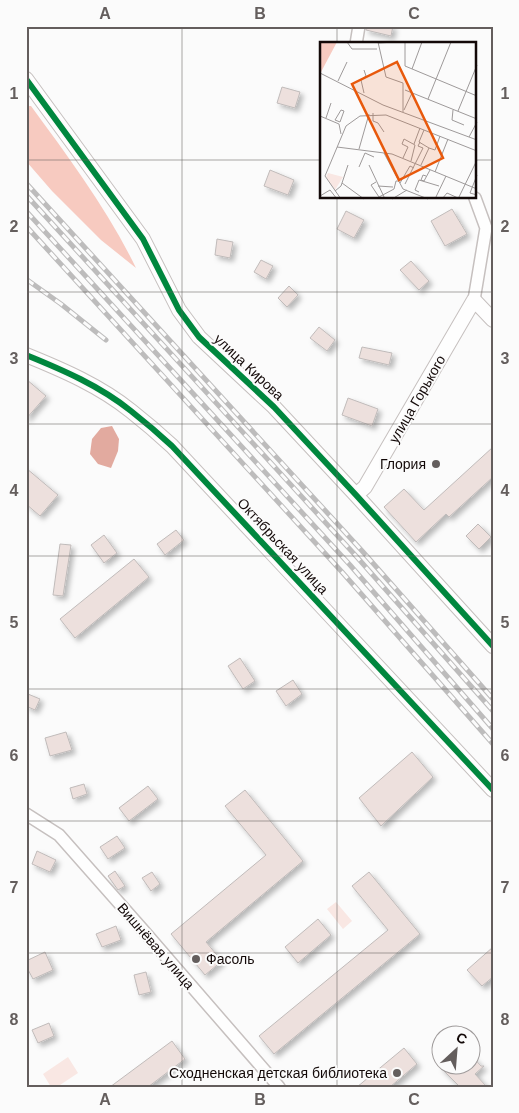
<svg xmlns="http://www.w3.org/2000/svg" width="519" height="1113" font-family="Arial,sans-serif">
<defs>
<filter id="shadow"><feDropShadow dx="3.5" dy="3.5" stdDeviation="2.5" flood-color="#0004"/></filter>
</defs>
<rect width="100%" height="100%" fill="#fbfbfb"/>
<!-- green -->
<path fill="#f9e7e3" d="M 336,902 L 352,921 L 343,929 L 327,909 Z
M 68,1057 L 78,1073 L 57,1087 L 51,1087 L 43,1074 Z"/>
<!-- forest -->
<path fill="#f7cac0" d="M 26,106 L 31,106 C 69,158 108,210 136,268 L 101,240 L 52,191 L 26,161 Z"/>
<!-- water -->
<path fill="#e2aa9f" d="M 112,426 L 119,439 L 118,451 L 111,468 L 98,464 L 90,454 L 92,439 L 101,428 Z"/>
<!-- building -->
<path fill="#ede0dd" stroke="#c0bbba" filter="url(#shadow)" d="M 366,26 L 393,26 L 391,36 L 366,30 Z
M 282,87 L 300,92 L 295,108 L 277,103 Z
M 270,170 L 294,180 L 288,195 L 264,186 Z
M 452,209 L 467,234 L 445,246 L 431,221 Z
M 346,211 L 364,220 L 354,238 L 337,229 Z
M 217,239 L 233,242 L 230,258 L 215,255 Z
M 261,260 L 273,266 L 266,279 L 254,272 Z
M 411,261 L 429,281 L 419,290 L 400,270 Z
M 289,286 L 298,295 L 287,307 L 278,298 Z
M 319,327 L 335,340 L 327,351 L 310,338 Z
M 362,347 L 392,353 L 389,365 L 359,358 Z
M 26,379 L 46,396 L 26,419 Z
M 348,398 L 378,409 L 372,426 L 342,415 Z
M 493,447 L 493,477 L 449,517 L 446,514 L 416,542 L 384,507 L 404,489 L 424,510 Z
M 26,468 L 58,495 L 40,516 L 26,504 Z
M 478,524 L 491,537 L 479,549 L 466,536 Z
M 176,530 L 184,540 L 165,555 L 157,544 Z
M 104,535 L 117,553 L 104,563 L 91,545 Z
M 60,544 L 71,545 L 63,596 L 53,595 Z
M 134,559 L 149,577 L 75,638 L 60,619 Z
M 240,658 L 255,681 L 243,689 L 228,666 Z
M 293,680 L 302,694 L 286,706 L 276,691 Z
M 28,694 L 40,699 L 35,710 L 26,706 L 26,698 Z
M 66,732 L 72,750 L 50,756 L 45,738 Z
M 412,752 L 433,777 L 381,826 L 359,798 Z
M 84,784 L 87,794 L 73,799 L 70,788 Z
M 148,786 L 158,799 L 129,821 L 119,808 Z
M 245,790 L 303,861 L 206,942 L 222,961 L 205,975 L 171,934 L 266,855 L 225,806 Z
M 117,836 L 125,848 L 108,859 L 100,847 Z
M 37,851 L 56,860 L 50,872 L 32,864 Z
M 115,871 L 125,886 L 118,890 L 108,876 Z
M 152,872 L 160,884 L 151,891 L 142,878 Z
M 369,872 L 420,934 L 274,1054 L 259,1036 L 388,930 L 352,886 Z
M 318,919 L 331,935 L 298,963 L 285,947 Z
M 116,926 L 121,940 L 102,947 L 96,934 Z
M 493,947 L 493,977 L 482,986 L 467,970 Z
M 45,952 L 53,970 L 33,979 L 26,966 L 26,961 Z
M 146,972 L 151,992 L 139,995 L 134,975 Z
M 49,1023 L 54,1036 L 38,1043 L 32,1030 Z
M 172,1041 L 185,1059 L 148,1087 L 110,1087 Z
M 404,1048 L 417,1064 L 390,1087 L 357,1087 Z
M 472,1056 L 481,1066 L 484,1066 L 475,1074 L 487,1087 L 460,1087 L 439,1066 L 472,1066 Z"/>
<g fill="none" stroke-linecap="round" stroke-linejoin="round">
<!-- minor casing -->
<g stroke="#c6c0bf" stroke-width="14">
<path id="minor" d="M 356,44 L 359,26
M 474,300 L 486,228 L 475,198
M 26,814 L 59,835 L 142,929 L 279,1087"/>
</g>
<!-- tertiary casing -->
<g stroke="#c6c0bf" stroke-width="16">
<path id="tertiary" d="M 26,79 L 143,239 L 179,310 L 199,337 L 274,407 L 356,495 L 493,646
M 26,355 C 63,370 100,386 131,411 C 145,422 159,434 172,446 L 493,790
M 356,495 L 365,487 L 474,300 L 493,320"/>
</g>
<!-- minor -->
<use href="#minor" stroke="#fefefe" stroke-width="11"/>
<!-- tertiary -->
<use href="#tertiary" stroke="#fefefe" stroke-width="14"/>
<!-- rail casing -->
<g stroke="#bdbcbc" stroke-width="5">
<path id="rail" d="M 26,183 L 364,553 L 493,699
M 26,195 L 356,556 L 493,711
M 26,211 L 350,565 L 493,729
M 26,226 L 342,572 L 493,744
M 26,279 L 61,304 L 106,340"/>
</g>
<!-- rail -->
<use href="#rail" stroke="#fbfbfb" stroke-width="3" stroke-dasharray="9" stroke-linecap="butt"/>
<!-- cycleway casing -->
<g stroke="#fbfbfb" stroke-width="9">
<path id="cycleway" d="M 26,79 L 143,239 L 179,310 L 199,337 L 274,407 L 356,495 L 493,646
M 26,355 C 63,370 100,386 131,411 C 145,422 159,434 172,446 L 493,790"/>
</g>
<!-- cycleway -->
<use href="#cycleway" stroke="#00873e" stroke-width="6"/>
</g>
<!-- grid -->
<path fill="none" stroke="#645e5d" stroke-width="1" stroke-opacity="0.55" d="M 182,26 L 182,1087M 337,26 L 337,44M 26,160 L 322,160M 475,160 L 493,160M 337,198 L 337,1087M 26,292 L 493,292M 26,424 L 493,424M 26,556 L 493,556M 26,689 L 493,689M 26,821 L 493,821M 26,953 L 493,953"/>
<!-- markers -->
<g fill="#645e5d" stroke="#fbfbfb" stroke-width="2">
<circle cx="436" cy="464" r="5"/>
<circle cx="196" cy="959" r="5"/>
<circle cx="397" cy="1073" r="5"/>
</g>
<g text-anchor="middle" stroke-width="4" stroke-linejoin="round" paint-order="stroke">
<!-- street labels -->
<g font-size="14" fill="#130908" stroke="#fbfbfb">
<text transform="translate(249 367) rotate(43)" y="5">улица Кирова</text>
<text transform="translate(417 399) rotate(-60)" y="5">улица Горького</text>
<text transform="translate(283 546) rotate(47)" y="5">Октябрьская улица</text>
<text transform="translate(156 946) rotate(49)" y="5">Вишнёвая улица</text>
</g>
<!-- poi labels -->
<g font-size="14" fill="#130908" stroke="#fbfbfb" text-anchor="end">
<text x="426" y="469">Глория</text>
<text x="206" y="964" text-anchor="start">Фасоль</text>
<text x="387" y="1078">Сходненская детская библиотека</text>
</g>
</g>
<!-- overview -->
<g transform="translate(320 42)">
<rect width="156" height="156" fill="#fbfbfb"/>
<path d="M 8,131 L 23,135 L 15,148 L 6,135 Z" fill="#f9e7e3"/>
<path d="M 0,0 L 17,0 L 1,30 L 0,30 Z" fill="#f7cac0"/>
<path fill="none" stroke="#9e9a9a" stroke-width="1" d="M 27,0 L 32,7 L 57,7M 58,0 L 66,35 L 83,41 L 83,70M 85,0 L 85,24 L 157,54M 58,1 L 75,0M 92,27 L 102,0M 0,31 L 63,63 L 157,98M 18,39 L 27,20M 85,48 L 157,77M 44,51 L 41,38 L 46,34 L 44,28M 108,57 L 131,0M 21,68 L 24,69 L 20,80 L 15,78 ZM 84,68 L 92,51M 133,68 L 132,78 L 144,83M 138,69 L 157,23M 53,71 L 53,79 L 58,81 L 64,90M 0,74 L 19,82 L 21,92M 6,76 L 11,61M 104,88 L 99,100 L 109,106 L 115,108 L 120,94M 149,95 L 157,80M 94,102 L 100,86M 17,105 L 72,112 L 157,147M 39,107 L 49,72M 64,111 L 83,147 L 108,157M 83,116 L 88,105 L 82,102 L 84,97 L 95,103 L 91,119M 49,123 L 65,157M 101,123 L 109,106M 39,125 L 45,111 L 54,115M 115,130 L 128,97M 157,133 L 150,151 L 157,153M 106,134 L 103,133 L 101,138 L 104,139 L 110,128M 56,140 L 51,143 L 59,155 L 74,147 L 76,139 L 79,139M 22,141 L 44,157M 80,141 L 90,124 L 94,126M 85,142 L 103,106 L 98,104 L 100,100M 58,144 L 73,145M 15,149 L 21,144 L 28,123M 99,150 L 95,148 L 99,138 L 119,144M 0,154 L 10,148 L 17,157M 21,157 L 5,134 L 26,84 L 40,74 L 66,73 L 157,109M 72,157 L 87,148M 115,157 L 126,134M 122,157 L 127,151 L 138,156M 138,157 L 157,118"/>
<path fill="#e8590c" fill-opacity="0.15" stroke="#e8590c" stroke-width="2.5" d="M 77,20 L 123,116 L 79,138 L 32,42 Z"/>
<rect width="156" height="156" fill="none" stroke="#130908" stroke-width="2.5"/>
</g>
<!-- border -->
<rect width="519" height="1113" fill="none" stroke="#fbfbfb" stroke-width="55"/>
<!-- north arrow -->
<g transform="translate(456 1050) rotate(26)"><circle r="24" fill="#fbfbfb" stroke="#9e9a9a"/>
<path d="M0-4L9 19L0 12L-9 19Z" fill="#645e5d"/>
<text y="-8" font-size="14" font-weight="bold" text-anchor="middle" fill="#130908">С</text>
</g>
<rect x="28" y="28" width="464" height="1058" fill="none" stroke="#645e5d" stroke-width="2"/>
<g font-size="16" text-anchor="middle" font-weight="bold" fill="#645e5d">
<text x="105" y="19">A</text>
<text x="260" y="19">B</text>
<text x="414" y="19">C</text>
<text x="14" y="99">1</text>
<text x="505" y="99">1</text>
<text x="14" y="232">2</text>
<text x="505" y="232">2</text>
<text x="14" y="364">3</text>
<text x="505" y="364">3</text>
<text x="14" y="496">4</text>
<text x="505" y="496">4</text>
<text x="14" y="628">5</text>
<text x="505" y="628">5</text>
<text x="14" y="761">6</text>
<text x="505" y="761">6</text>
<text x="14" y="893">7</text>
<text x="505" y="893">7</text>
<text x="14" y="1025">8</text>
<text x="505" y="1025">8</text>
<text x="105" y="1105">A</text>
<text x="260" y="1105">B</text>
<text x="414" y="1105">C</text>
</g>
</svg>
